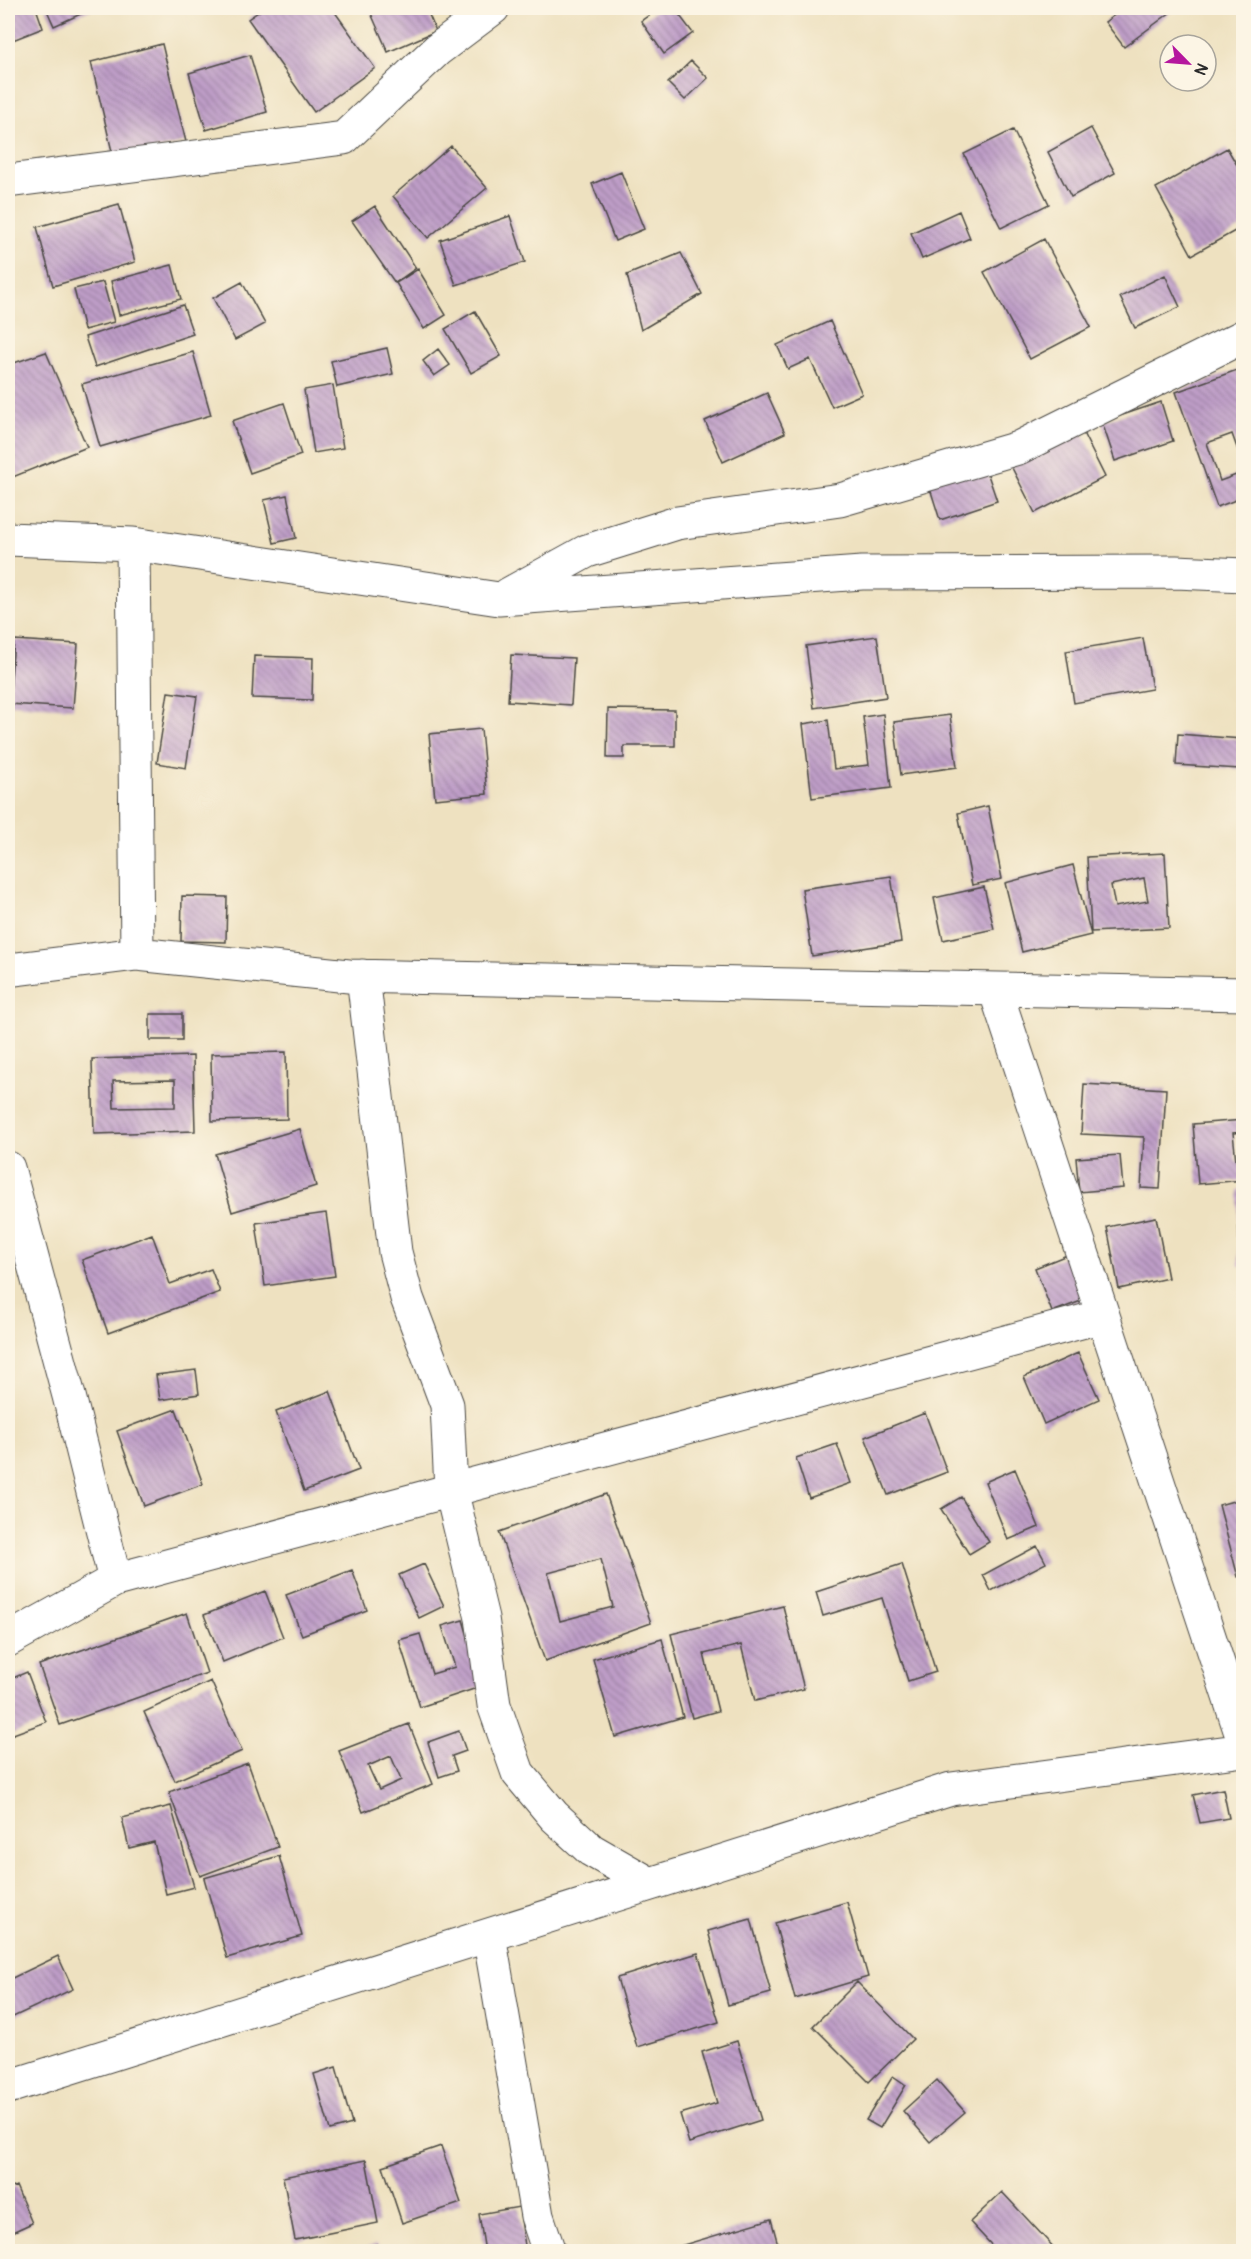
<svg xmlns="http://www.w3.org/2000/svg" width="1251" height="2259" font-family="Pangolin,sans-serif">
<defs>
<pattern id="building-back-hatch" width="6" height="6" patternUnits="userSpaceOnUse" patternTransform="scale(1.5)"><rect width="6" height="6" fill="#be9dc7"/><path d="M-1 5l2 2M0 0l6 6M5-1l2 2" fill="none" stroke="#9b80a2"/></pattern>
</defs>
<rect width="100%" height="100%" fill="#fcf5e5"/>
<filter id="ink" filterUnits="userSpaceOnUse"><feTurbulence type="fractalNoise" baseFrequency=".0167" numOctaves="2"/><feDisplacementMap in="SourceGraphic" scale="12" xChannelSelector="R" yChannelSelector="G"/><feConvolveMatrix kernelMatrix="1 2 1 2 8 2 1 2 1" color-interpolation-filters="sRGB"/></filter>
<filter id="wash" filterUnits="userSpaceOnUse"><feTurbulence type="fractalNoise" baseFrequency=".008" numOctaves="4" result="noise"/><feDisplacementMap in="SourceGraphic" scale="24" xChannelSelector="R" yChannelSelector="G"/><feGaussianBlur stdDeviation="1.35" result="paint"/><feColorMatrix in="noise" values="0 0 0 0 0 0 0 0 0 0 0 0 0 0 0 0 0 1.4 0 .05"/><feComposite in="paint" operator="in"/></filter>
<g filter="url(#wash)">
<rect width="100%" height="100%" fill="#eee1c0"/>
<g id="blocks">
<!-- building -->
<path fill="url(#building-back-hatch)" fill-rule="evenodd" d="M 8,8 L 36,8 L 43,28 L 8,42 Z
M 46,8 L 94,8 L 54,26 Z
M 264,8 L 332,8 L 375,68 L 314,112 L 248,19 Z
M 377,8 L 426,8 L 436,31 L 388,52 L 370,11 Z
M 659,8 L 674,8 L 693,33 L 664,54 L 641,21 Z
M 1124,8 L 1167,8 L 1171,12 L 1124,47 L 1105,22 Z
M 162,44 L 186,142 L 114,160 L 91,62 Z
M 250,55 L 267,112 L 206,130 L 189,73 Z
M 691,61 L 708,78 L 685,100 L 668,83 Z
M 1091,128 L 1115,173 L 1071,197 L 1048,152 Z
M 1013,130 L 1049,204 L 1001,228 L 964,154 Z
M 451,146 L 487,188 L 428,238 L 393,196 Z
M 1227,148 L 1244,177 L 1244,226 L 1192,255 L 1156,188 Z
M 621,172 L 644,229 L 615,241 L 592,184 Z
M 119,204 L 135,262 L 53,286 L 37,227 Z
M 375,206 L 416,268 L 395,283 L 352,221 Z
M 959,211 L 970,238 L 922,259 L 911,233 Z
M 510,216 L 525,262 L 456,285 L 440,240 Z
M 1044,239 L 1091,327 L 1030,359 L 984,272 Z
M 681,253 L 702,294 L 641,330 L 627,275 Z
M 172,265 L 181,299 L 119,315 L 111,281 Z
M 418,269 L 446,315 L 424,329 L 396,283 Z
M 1165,275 L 1180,307 L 1135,328 L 1120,297 Z
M 103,282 L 114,322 L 84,330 L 74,289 Z
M 242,282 L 265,324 L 235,340 L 213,298 Z
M 183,305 L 193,334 L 95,367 L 85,337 Z
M 475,311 L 501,356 L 471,373 L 445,329 Z
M 830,321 L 862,394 L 832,407 L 810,359 L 788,369 L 777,345 Z
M 387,348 L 393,374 L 337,387 L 331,361 Z
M 438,349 L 450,365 L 434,376 L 423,361 Z
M 46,352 L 87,447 L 8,479 L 8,365 Z
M 193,352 L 211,415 L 100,447 L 82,384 Z
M 1237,370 L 1244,388 L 1244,467 L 1232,434 L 1207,443 L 1220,481 L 1244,472 L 1244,497 L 1217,507 L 1176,392 Z
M 333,385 L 343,448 L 314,453 L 304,390 Z
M 767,393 L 785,433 L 723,462 L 705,421 Z
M 1161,402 L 1173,441 L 1115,461 L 1102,422 Z
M 284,403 L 301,455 L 250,473 L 232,421 Z
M 1079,425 L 1105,477 L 1035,513 L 1008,460 Z
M 984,463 L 997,501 L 940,520 L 928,482 Z
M 287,495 L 296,538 L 274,543 L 264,500 Z
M 877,636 L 886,697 L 814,708 L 806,646 Z
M 1143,638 L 1152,689 L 1074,703 L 1066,651 Z
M 14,640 L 78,644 L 73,708 L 9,704 Z
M 511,655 L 574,658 L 571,705 L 508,701 Z
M 254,656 L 313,658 L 312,700 L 252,698 Z
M 168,692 L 197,696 L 186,768 L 157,763 Z
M 608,709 L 675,710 L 675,746 L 624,746 L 624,758 L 607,758 Z
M 883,714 L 891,788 L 812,798 L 803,724 L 828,720 L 834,769 L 869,765 L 863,717 Z
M 950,715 L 957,767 L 901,775 L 894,722 Z
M 481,729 L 487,794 L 435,799 L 429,734 Z
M 1178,734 L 1242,739 L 1240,769 L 1176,765 Z
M 988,806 L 1002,879 L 972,885 L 958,813 Z
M 1165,853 L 1169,928 L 1091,932 L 1087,857 ZM 1144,878 L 1148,901 L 1115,907 L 1111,885 Z
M 1073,865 L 1091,935 L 1022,952 L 1005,883 Z
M 891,876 L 901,942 L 812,956 L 802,889 Z
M 984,887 L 994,929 L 943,940 L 934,898 Z
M 182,896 L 227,897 L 226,942 L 181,941 Z
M 150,1014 L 182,1014 L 182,1040 L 150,1040 Z
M 286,1052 L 287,1119 L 212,1121 L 211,1054 Z
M 193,1056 L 195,1131 L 94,1134 L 92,1059 ZM 175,1080 L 175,1107 L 114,1108 L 113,1081 Z
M 1084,1084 L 1166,1089 L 1160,1189 L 1141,1188 L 1144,1137 L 1081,1134 Z
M 1244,1120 L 1244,1132 L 1233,1133 L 1236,1161 L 1244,1160 L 1244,1180 L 1198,1184 L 1193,1124 Z
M 300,1129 L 316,1186 L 232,1212 L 215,1154 Z
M 1120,1155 L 1123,1188 L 1079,1192 L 1076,1158 Z
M 1238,1190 L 1244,1190 L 1244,1266 L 1239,1266 Z
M 326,1213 L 335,1276 L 265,1286 L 256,1223 Z
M 1156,1217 L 1168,1278 L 1119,1289 L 1107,1227 Z
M 152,1234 L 170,1284 L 211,1269 L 220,1292 L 108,1333 L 82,1260 Z
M 1072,1253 L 1089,1298 L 1052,1312 L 1035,1268 Z
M 1078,1353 L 1099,1399 L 1044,1424 L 1024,1377 Z
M 196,1370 L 199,1394 L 160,1400 L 156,1375 Z
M 330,1391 L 359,1470 L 304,1491 L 276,1412 Z
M 176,1409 L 203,1484 L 144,1506 L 117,1431 Z
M 925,1413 L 947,1472 L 888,1495 L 865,1437 Z
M 837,1444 L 851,1483 L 809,1498 L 796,1458 Z
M 1015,1469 L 1039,1527 L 1008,1540 L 985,1482 Z
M 606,1494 L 651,1623 L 545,1661 L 499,1532 ZM 601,1559 L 613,1607 L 560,1621 L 548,1573 Z
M 961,1497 L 989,1542 L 969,1554 L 941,1509 Z
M 1244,1498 L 1244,1576 L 1238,1577 L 1219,1505 Z
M 1037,1546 L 1046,1563 L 991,1591 L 983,1575 Z
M 424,1564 L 444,1606 L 419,1618 L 399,1575 Z
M 902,1564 L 936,1672 L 908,1681 L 882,1598 L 823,1616 L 816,1592 Z
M 352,1570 L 367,1610 L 302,1635 L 286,1595 Z
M 265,1591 L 283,1637 L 223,1662 L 204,1615 Z
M 783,1606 L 804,1689 L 755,1701 L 741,1645 L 704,1654 L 718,1711 L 692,1718 L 671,1634 Z
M 187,1613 L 207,1673 L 60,1725 L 39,1665 Z
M 463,1620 L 483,1686 L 420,1707 L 399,1640 L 420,1634 L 432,1674 L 455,1667 L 442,1626 Z
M 662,1639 L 683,1717 L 615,1737 L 593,1659 Z
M 27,1672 L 46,1722 L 8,1736 L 8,1680 Z
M 211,1681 L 242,1751 L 175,1781 L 144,1712 Z
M 409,1724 L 433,1784 L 363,1812 L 339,1751 ZM 391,1756 L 401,1780 L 379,1790 L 368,1766 Z
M 459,1731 L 466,1751 L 452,1756 L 457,1771 L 439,1777 L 428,1742 Z
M 248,1763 L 278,1847 L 200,1876 L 169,1792 Z
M 1223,1789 L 1229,1818 L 1200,1823 L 1193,1795 Z
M 171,1806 L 194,1887 L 166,1894 L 154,1842 L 129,1848 L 122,1818 Z
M 279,1856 L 302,1936 L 227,1958 L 204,1878 Z
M 847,1902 L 868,1977 L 795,1999 L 775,1923 Z
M 751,1919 L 771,1993 L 728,2005 L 708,1931 Z
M 698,1953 L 719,2022 L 637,2047 L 617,1978 Z
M 58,1956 L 73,1989 L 11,2018 L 8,2010 L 8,1980 Z
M 857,1982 L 913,2039 L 869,2082 L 813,2026 Z
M 737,2041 L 761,2120 L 689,2143 L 680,2114 L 717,2103 L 702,2052 Z
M 336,2067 L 352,2124 L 330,2130 L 314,2074 Z
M 893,2076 L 906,2085 L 880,2128 L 866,2120 Z
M 937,2080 L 965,2112 L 930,2142 L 903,2111 Z
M 441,2146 L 461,2203 L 402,2223 L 383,2166 Z
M 366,2160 L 378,2223 L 295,2240 L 283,2177 Z
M 16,2186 L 32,2223 L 8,2234 L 8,2190 Z
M 1002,2192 L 1058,2252 L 998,2252 L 970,2222 Z
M 519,2207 L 526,2252 L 485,2252 L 479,2214 Z
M 771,2219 L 780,2252 L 663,2252 L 663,2251 Z
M 377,2244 L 380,2252 L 359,2252 L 359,2251 Z
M 68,2247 L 69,2252 L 51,2252 L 51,2251 Z"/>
</g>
</g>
<g filter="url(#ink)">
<use href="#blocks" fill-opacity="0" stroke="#484641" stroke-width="1.5"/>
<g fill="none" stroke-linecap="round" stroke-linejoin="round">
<!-- minor casing -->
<g stroke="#484641" stroke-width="35">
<path id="minor" d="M 8,181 L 344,138 L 437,50 L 493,8
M 8,539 L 133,544 L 499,599 L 862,573 L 1176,572 L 1244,575
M 133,544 L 137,954
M 509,594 L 587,551 L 677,523 L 840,500 L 1018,448 L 1244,336
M 8,970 L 137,954 L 349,976 L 1244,994
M 363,976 L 395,1252 L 407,1298 L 447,1405 L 451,1490 L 482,1618 L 494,1705 L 518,1773 L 554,1816 L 591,1850 L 650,1884
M 995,989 L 1244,1742
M 8,1168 L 69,1396 L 115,1580 L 1103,1316
M 8,1640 L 115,1580
M 489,1935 L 537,2216 L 549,2252
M 8,2087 L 951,1789 L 1244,1750"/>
</g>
<!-- minor -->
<use href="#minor" stroke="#fff" stroke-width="33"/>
</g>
</g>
<!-- margin -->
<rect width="1251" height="2259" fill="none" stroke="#fcf5e5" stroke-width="30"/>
<!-- north arrow -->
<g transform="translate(1188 63) rotate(115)"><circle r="28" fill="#fcf5e5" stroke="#a8a49b" stroke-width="1.5"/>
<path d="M0-4.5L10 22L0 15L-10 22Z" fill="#b5179e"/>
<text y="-9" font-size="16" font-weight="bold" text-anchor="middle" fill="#2b2b2b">N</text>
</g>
</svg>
